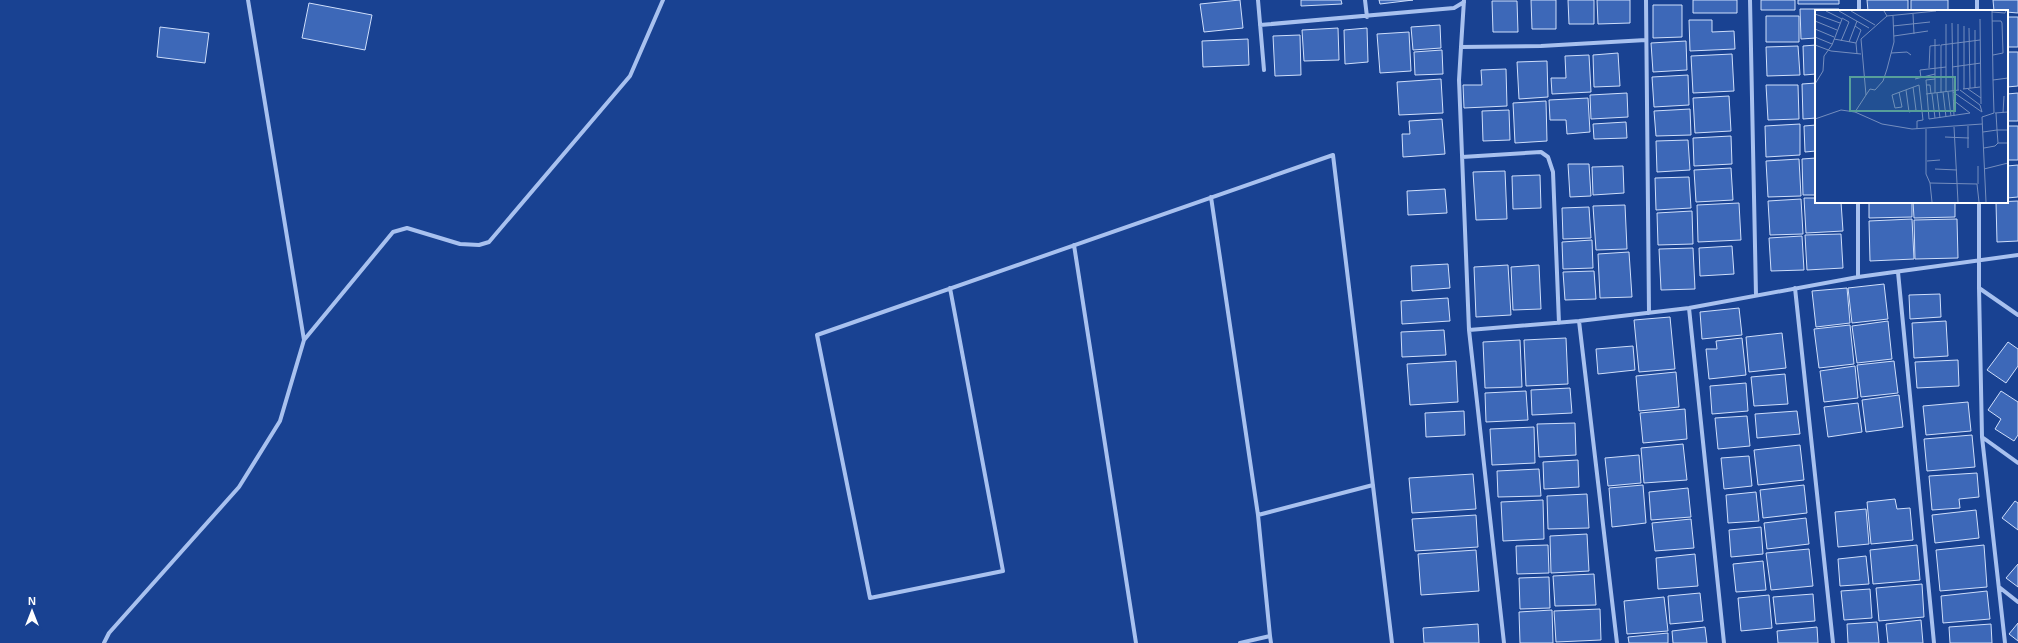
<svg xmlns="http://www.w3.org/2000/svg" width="2018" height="643" font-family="Helvetica,sans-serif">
<rect width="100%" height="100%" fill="#194292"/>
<!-- building -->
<path fill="#3d68b8" stroke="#cedefb" d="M 1240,0 L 1243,28 L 1204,32 L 1200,4 Z
M 1301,0 L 1341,0 L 1342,4 L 1301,6 Z
M 1379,0 L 1413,0 L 1380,4 Z
M 1531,0 L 1556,0 L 1556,29 L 1532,29 Z
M 1568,0 L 1594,0 L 1594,24 L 1569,24 Z
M 1597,0 L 1630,0 L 1630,23 L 1598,24 Z
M 1693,0 L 1737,0 L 1737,13 L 1693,13 Z
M 1761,0 L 1795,0 L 1795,10 L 1761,10 Z
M 1798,0 L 1839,0 L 1839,4 L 1798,4 Z
M 1867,0 L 1908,0 L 1908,11 L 1868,11 Z
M 1911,0 L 1948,0 L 1948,11 L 1911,11 Z
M 1993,0 L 2018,0 L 2018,13 L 1994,11 Z
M 1492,1 L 1517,1 L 1518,32 L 1493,32 Z
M 309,3 L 372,15 L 365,50 L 302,38 Z
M 1653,5 L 1682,5 L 1682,37 L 1653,38 Z
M 1800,9 L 1839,9 L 1839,11 L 1816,11 L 1816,38 L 1801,39 Z
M 1766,16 L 1799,16 L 1799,42 L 1766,42 Z
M 2007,17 L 2018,17 L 2018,47 L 2007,47 Z
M 1689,20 L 1712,20 L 1712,32 L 1734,31 L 1735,49 L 1690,51 Z
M 1440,25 L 1441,48 L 1413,50 L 1411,27 Z
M 160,27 L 209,33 L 205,63 L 157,57 Z
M 1338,28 L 1339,60 L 1304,61 L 1302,30 Z
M 1367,28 L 1368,62 L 1345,64 L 1344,30 Z
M 1409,32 L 1411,71 L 1380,73 L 1377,34 Z
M 1300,35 L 1301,75 L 1275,76 L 1273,36 Z
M 1248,39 L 1249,65 L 1203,67 L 1202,41 Z
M 1686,41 L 1687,70 L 1653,72 L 1651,43 Z
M 1816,45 L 1816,74 L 1804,75 L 1803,46 Z
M 1798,46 L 1800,75 L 1767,76 L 1766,47 Z
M 1442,50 L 1443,74 L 1415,75 L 1414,52 Z
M 2007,52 L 2018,52 L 2018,86 L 2007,87 Z
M 1618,53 L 1620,86 L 1594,87 L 1593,55 Z
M 1732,54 L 1734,91 L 1693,93 L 1691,56 Z
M 1589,55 L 1591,92 L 1552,94 L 1551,78 L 1566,78 L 1565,56 Z
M 1547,61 L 1548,97 L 1519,99 L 1517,62 Z
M 1506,69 L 1507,106 L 1464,108 L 1463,85 L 1482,85 L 1481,70 Z
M 1688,75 L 1689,105 L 1654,107 L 1652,77 Z
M 1441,79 L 1443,113 L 1399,115 L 1397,82 Z
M 1816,83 L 1816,118 L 1803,119 L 1802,84 Z
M 1766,85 L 1798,85 L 1799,119 L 1768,120 Z
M 1627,93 L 1628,117 L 1591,119 L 1590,95 Z
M 2018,93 L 2018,121 L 2007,121 L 2007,94 Z
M 1729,96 L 1731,131 L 1695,133 L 1693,98 Z
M 1588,98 L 1590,132 L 1567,134 L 1566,120 L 1550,120 L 1549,100 Z
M 1546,101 L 1547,141 L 1515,143 L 1513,103 Z
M 1690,109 L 1691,135 L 1656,136 L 1654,111 Z
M 1509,110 L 1510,140 L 1483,141 L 1482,111 Z
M 1442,119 L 1445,154 L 1403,157 L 1402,134 L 1410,134 L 1409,121 Z
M 1626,122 L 1627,138 L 1594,139 L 1593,124 Z
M 1800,124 L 1800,155 L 1766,157 L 1765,126 Z
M 1816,125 L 1816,151 L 1805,152 L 1804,126 Z
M 2007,126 L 2018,126 L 2018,160 L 2007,160 Z
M 1731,136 L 1732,164 L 1694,166 L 1693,138 Z
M 1688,140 L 1690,170 L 1657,172 L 1656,141 Z
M 1816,158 L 1816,195 L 1803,195 L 1802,159 Z
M 1799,159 L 1801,196 L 1768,197 L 1766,161 Z
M 1568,164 L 1589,164 L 1591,196 L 1570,197 Z
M 2018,165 L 2018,197 L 2007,198 L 2007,166 Z
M 1623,166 L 1624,193 L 1593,195 L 1592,167 Z
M 1731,168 L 1733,200 L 1696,202 L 1694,170 Z
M 1505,171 L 1507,219 L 1476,220 L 1473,172 Z
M 1540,175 L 1541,208 L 1513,209 L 1512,176 Z
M 1689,177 L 1691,208 L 1656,210 L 1655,178 Z
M 1445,189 L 1447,213 L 1408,215 L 1407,191 Z
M 1804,198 L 1816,198 L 1816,202 L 1841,202 L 1843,231 L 1806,233 Z
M 1801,199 L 1803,234 L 1770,235 L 1768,201 Z
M 2018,201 L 2018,241 L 1997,242 L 1996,202 Z
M 1869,202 L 1912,202 L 1912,217 L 1869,218 Z
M 1913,202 L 1955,202 L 1955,217 L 1914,218 Z
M 1739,203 L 1741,240 L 1698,242 L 1697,205 Z
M 1625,205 L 1627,249 L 1596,250 L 1593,206 Z
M 1589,207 L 1591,238 L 1563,239 L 1562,208 Z
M 1692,211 L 1693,244 L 1658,245 L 1657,213 Z
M 1912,219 L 1914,259 L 1870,261 L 1869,221 Z
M 1957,219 L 1958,258 L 1915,259 L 1914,220 Z
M 1841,234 L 1843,268 L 1807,270 L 1805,235 Z
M 1802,236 L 1804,270 L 1771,271 L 1769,238 Z
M 1592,240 L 1593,268 L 1563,269 L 1562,242 Z
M 1732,246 L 1734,274 L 1700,276 L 1699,248 Z
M 1693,248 L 1695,289 L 1661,290 L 1659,249 Z
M 1629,252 L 1632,297 L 1600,298 L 1598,254 Z
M 1448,264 L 1450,288 L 1412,291 L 1411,266 Z
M 1508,265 L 1511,315 L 1476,317 L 1474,267 Z
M 1539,265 L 1541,309 L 1513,310 L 1511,267 Z
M 1594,271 L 1596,299 L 1565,300 L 1563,272 Z
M 1884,284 L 1888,319 L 1852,323 L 1848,288 Z
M 1847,288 L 1850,323 L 1816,327 L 1812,291 Z
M 1940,294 L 1941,317 L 1910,319 L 1909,295 Z
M 1448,298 L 1450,321 L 1402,324 L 1401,301 Z
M 1739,308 L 1742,335 L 1702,339 L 1700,312 Z
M 1670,317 L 1675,369 L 1639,372 L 1634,320 Z
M 1888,321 L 1892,359 L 1857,363 L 1852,326 Z
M 1946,321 L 1948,356 L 1914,358 L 1912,323 Z
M 1850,325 L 1854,364 L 1819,368 L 1814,329 Z
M 1444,330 L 1446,355 L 1402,357 L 1401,332 Z
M 1782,333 L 1786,368 L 1749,372 L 1746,337 Z
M 1566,338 L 1568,384 L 1526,386 L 1524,340 Z
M 1742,338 L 1746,375 L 1709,379 L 1706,349 L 1717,349 L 1716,341 Z
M 1520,340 L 1522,387 L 1485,388 L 1483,342 Z
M 2008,342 L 2018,349 L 2018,366 L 2006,383 L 1987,370 Z
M 1633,346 L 1635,370 L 1598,374 L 1596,349 Z
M 1958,360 L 1959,386 L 1917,388 L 1915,362 Z
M 1456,361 L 1458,402 L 1410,405 L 1407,364 Z
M 1894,361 L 1898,393 L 1861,397 L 1857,365 Z
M 1855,366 L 1858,398 L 1824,402 L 1820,371 Z
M 1676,372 L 1679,407 L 1639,411 L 1636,376 Z
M 1785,374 L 1788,404 L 1754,406 L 1751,377 Z
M 1746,383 L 1748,411 L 1712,414 L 1710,386 Z
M 1570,388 L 1572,413 L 1532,415 L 1531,390 Z
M 1526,391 L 1528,420 L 1486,422 L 1485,393 Z
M 2001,391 L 2018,402 L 2018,435 L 2014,441 L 1995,429 L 2001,419 L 1988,410 Z
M 1899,395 L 1903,427 L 1866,432 L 1862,400 Z
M 1968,402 L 1971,431 L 1926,435 L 1923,406 Z
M 1858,403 L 1862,432 L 1828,437 L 1824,407 Z
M 1685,409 L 1687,439 L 1643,443 L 1640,413 Z
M 1464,411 L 1465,435 L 1426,437 L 1425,413 Z
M 1797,411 L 1800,434 L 1757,438 L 1755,414 Z
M 1747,416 L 1750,446 L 1718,449 L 1715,418 Z
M 1575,423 L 1576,455 L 1539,457 L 1537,424 Z
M 1534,427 L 1535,463 L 1492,465 L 1490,429 Z
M 1972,435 L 1975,467 L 1927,471 L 1924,439 Z
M 1683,444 L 1687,480 L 1644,483 L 1641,448 Z
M 1800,445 L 1804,480 L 1758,485 L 1754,450 Z
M 1639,455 L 1641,483 L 1608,486 L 1605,458 Z
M 1749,456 L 1752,486 L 1724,489 L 1721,458 Z
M 1578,460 L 1579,487 L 1544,489 L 1543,462 Z
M 1539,469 L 1541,496 L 1498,497 L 1497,471 Z
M 1977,473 L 1979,497 L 1959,499 L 1960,508 L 1932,510 L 1929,476 Z
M 1473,474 L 1476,509 L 1412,513 L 1409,478 Z
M 1643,485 L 1646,523 L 1612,527 L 1609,488 Z
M 1804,485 L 1807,513 L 1763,518 L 1760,490 Z
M 1688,488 L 1691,517 L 1651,520 L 1649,492 Z
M 1756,492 L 1759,521 L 1728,523 L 1726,495 Z
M 1587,494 L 1589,528 L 1548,529 L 1547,496 Z
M 1895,499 L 1897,509 L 1910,508 L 1913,540 L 1871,544 L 1867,502 Z
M 1543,500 L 1544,539 L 1503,541 L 1501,502 Z
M 2015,501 L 2018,503 L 2018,530 L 2002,518 Z
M 1866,509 L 1869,544 L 1838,547 L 1835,512 Z
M 1976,510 L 1979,538 L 1935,543 L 1932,515 Z
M 1476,515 L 1478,547 L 1415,551 L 1412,519 Z
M 1806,518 L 1809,544 L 1767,549 L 1764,523 Z
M 1691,519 L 1694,548 L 1655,551 L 1652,523 Z
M 1761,527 L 1763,554 L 1731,557 L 1729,530 Z
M 1587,534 L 1589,571 L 1551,573 L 1550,536 Z
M 1548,545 L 1549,573 L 1517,574 L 1516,546 Z
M 1917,545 L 1920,580 L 1873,584 L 1870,550 Z
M 1984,545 L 1987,587 L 1940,591 L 1936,550 Z
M 1809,549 L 1813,586 L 1771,590 L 1766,553 Z
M 1476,550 L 1479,591 L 1421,595 L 1418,554 Z
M 1695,554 L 1698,586 L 1658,589 L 1656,558 Z
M 1866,556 L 1869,584 L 1840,586 L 1838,559 Z
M 1763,561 L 1766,590 L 1736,592 L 1733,564 Z
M 2018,564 L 2018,587 L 2006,578 Z
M 1594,574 L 1596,605 L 1555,606 L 1553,576 Z
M 1549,577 L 1550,608 L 1520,609 L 1519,578 Z
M 1922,584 L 1924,617 L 1879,621 L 1876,588 Z
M 1870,589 L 1872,618 L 1844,620 L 1841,591 Z
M 1987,591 L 1990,619 L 1943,623 L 1941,596 Z
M 1700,593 L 1703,621 L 1670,624 L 1668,596 Z
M 1813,594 L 1815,621 L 1776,624 L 1773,597 Z
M 1769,595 L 1772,628 L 1741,631 L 1738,598 Z
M 1664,597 L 1668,631 L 1627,634 L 1624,601 Z
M 1600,609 L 1601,640 L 1556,642 L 1554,611 Z
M 1552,610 L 1553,643 L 1520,643 L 1519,612 Z
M 1921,620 L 1923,643 L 1888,643 L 1886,624 Z
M 1877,622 L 1879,643 L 1848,643 L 1847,624 Z
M 2018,623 L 2018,641 L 2009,634 Z
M 1478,624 L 1479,643 L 1424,643 L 1423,628 Z
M 1991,624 L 1992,643 L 1950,643 L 1949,627 Z
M 1705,627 L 1707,643 L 1673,643 L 1672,631 Z
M 1817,627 L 1818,643 L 1778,643 L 1777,631 Z
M 1668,633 L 1668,643 L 1629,643 L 1628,637 Z"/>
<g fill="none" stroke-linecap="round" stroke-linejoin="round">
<!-- street -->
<path stroke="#a8c1ef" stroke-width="4" d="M 1258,0 L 1264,70
M 1365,0 L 1367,17
M 1646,0 L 1649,313
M 1750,0 L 1756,295
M 1977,0 L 1977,11
M 1859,11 L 1859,0
M 1260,25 L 1454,8 L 1464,2
M 1461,47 L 1464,0
M 1462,157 L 1541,152 L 1548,157 L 1553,172 L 1559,323
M 1211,197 L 1258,515 L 1270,636 L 1240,643
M 1979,202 L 1979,288 L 2018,315
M 1074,245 L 1136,643
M 1898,272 L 1934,643
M 1858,277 L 1858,202
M 950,288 L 1003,571 L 870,598 L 817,335 L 1333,155 L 1392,643
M 1795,288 L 1833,643
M 1979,288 L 1982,437 L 2005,643
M 1689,308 L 1724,643
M 1579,321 L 1617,643
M 1469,330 L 1579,321 L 1689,308 L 1858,277 L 2018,255
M 304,340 L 393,232 L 407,228 L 460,244 L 479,245 L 489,242 L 630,76 L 663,0
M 1982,437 L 2018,463
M 1258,515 L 1373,485
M 1999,587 L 2018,602
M 1270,636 L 1271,643
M 104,643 L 109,633 L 239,487 L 280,421 L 304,340 L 248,0
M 1504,643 L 1469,330 L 1459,80 L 1461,47 L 1541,46 L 1646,40"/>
</g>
<!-- overview -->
<g transform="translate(1815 10)">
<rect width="193" height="193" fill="#194292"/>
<path fill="none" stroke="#758ebe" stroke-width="1" d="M 24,1 L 54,18M 36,1 L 60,15M 177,1 L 178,70M 177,2 L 190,3 L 191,1M 0,4 L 25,13M 98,4 L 99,24M 72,6 L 121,1M 165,9 L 166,94M 0,11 L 22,20M 177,11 L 186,11 L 187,13 L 188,43 L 178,45M 137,13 L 138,82 L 167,102 L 165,95 L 145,80M 131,14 L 131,82M 143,14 L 143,80M 40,16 L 46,20 L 41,33 L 42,44M 78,16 L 115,12M 149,16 L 149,79M 154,18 L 155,78M 0,19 L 19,27M 160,20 L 160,78M 79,26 L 113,21M 0,27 L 17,34M 19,29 L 41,33M 120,29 L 120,83M 26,31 L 34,12 L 27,8M 34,32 L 42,11M 0,35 L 16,41 L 46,44M 76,43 L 92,42 L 96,45M 137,57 L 166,53M 114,58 L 115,36 L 125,35M 106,68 L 105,60 L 131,57M 100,69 L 120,64M 120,69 L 111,70 L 114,109 L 155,103 L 138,90M 0,74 L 8,61 L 9,46 L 17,35 L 27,9 L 11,1M 111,75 L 115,75 L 116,84M 148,79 L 165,77M 153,79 L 166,88M 91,80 L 94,102 L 101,100 L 98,77M 84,82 L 87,97 L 80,98 L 77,85 L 104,75 L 108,110 L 102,111 L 102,119M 128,82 L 131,107M 133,82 L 136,106M 138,82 L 139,106M 122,83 L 125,108M 126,83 L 126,35 L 165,30M 111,84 L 144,80M 117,84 L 120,108M 51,85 L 55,79 L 60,80 L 68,71 L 72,59 L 79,32 L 78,6M 40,102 L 51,85 L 46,29 L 72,6 L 69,1M 180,103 L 193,102M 188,103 L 189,86M 0,109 L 26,100 L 40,102 L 67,114 L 97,119 L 167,114M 139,117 L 143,192M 111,119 L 111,164 L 115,173 L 117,192M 168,122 L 182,120 L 181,103M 130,127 L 154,128M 183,133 L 182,120 L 193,120M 153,138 L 153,116M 169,138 L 180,136 L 183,133 L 193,133M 112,151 L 125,150M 163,156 L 163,174M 120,159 L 142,160M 169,159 L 193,153M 115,173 L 162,174 L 164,192M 171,192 L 167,107 L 179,103 L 178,70 L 193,68"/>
<path fill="#579f9a" fill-opacity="0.15" stroke="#579f9a" stroke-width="2" d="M 35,67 L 140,67 L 140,101 L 35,101 Z"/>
<rect width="193" height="193" fill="none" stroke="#fff" stroke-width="2"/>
</g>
<!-- north arrow -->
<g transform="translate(32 611)" stroke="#194292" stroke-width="3" paint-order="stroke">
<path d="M0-3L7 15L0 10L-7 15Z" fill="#ffffff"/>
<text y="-6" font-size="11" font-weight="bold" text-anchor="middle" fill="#ffffff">N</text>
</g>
</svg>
